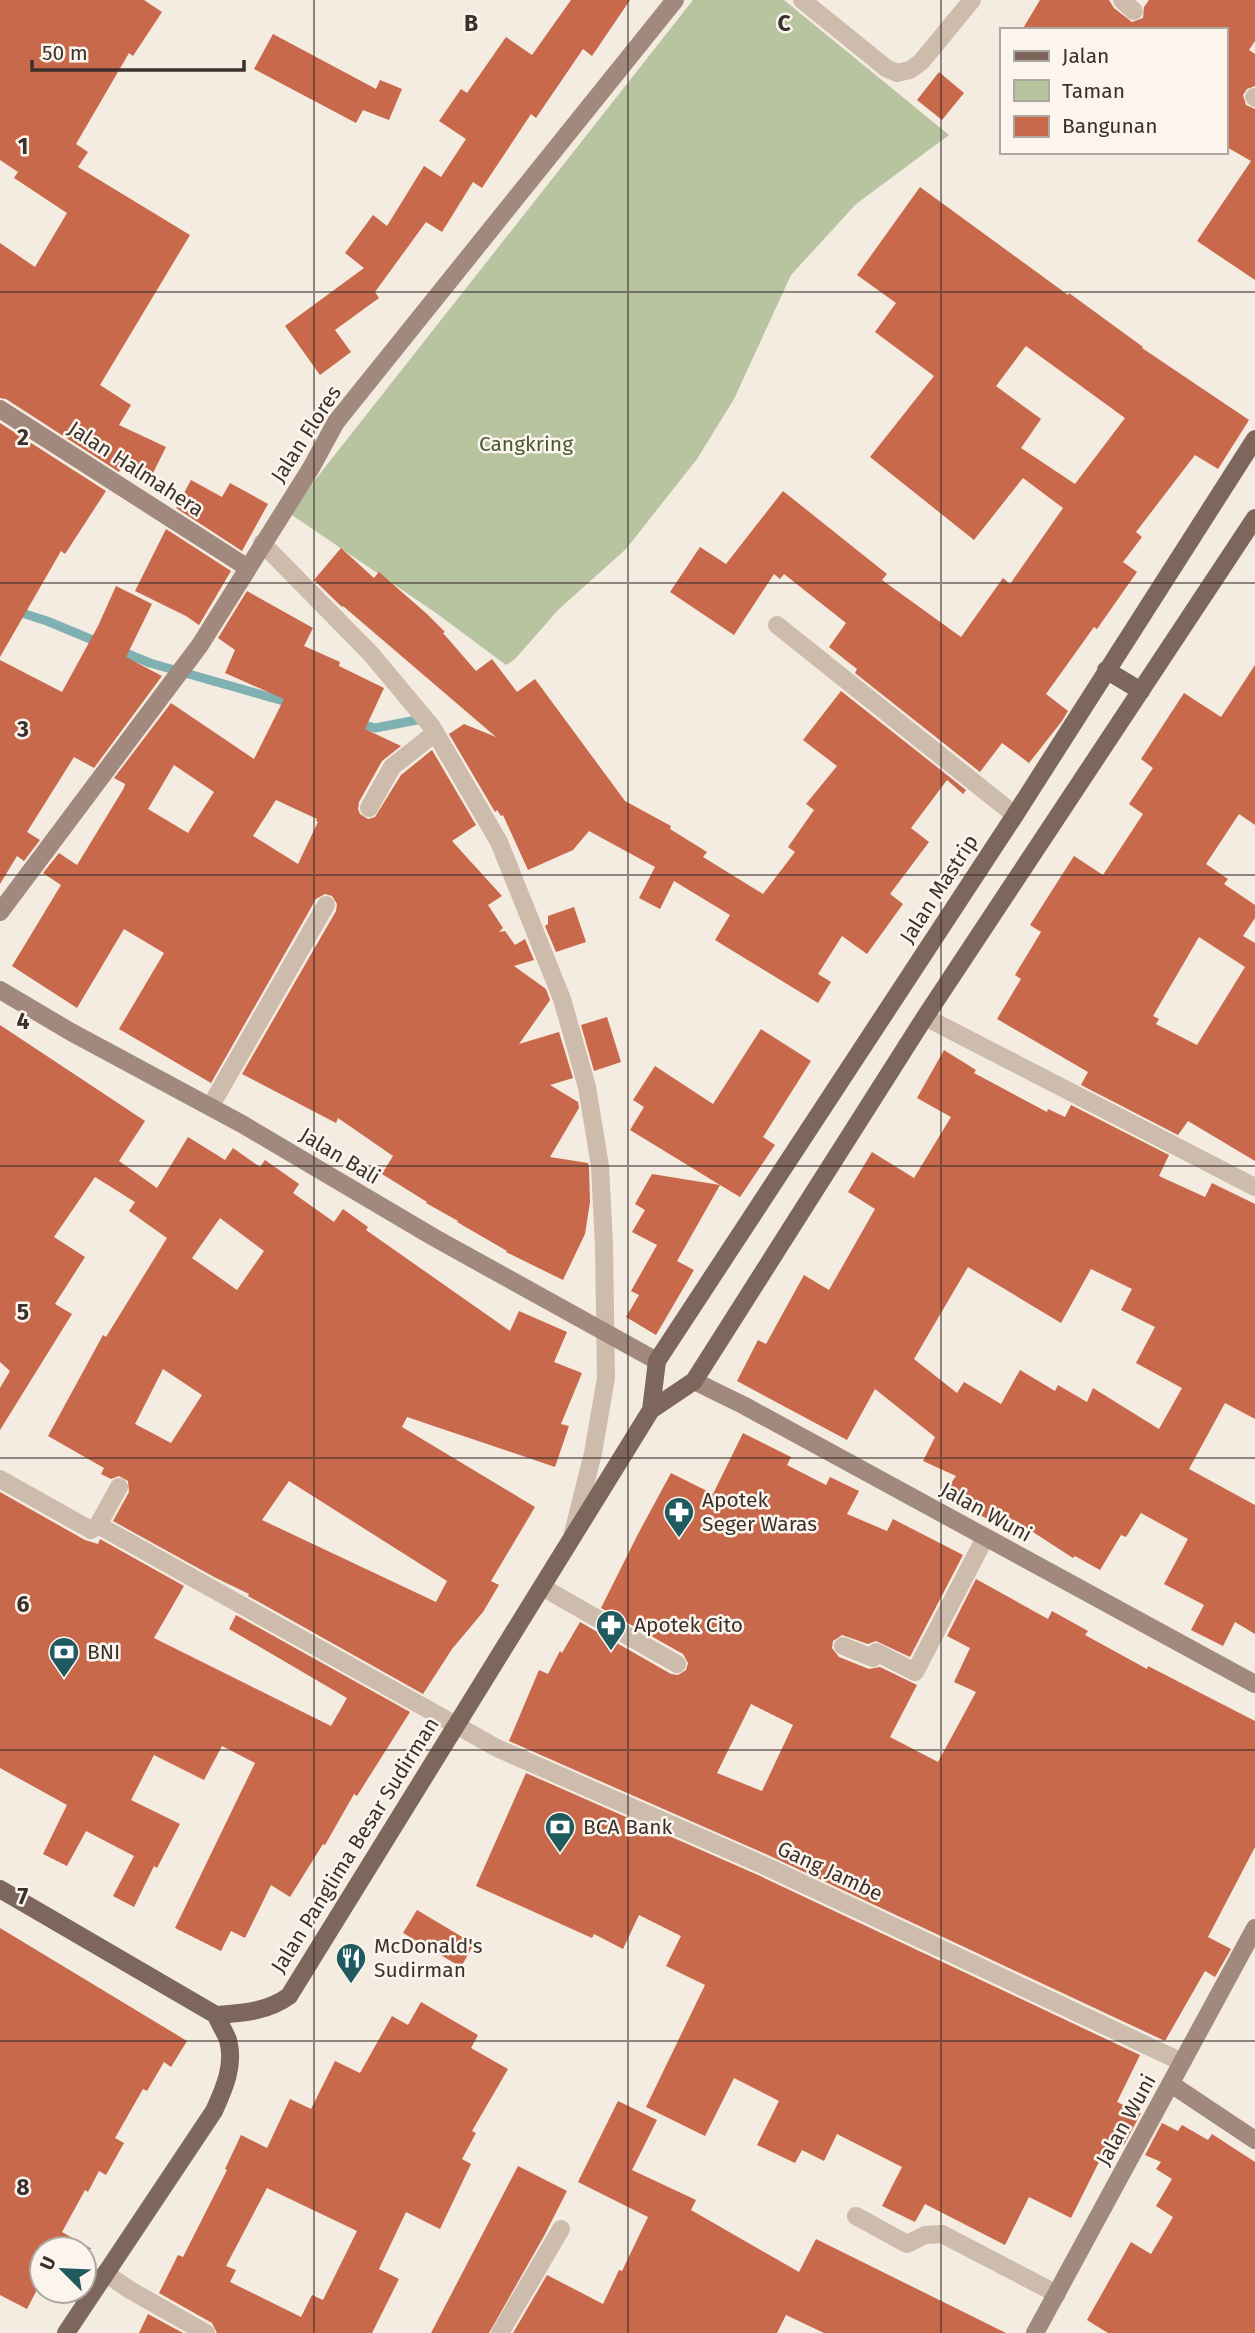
<svg xmlns="http://www.w3.org/2000/svg" width="1255" height="2333" font-family="'Fira Sans',sans-serif">
<rect width="100%" height="100%" fill="#f4ebe1"/>
<!-- green -->
<path fill="#b8c4a0" d="M 693,0 L 784,0 L 949,135 L 856,204 L 791,275 L 734,399 L 697,459 L 626,549 L 559,609 L 515,659 L 506,665 L 436,613 L 289,513 Z"/>
<g fill="none" stroke-linecap="round" stroke-linejoin="round">
<!-- stream -->
<path stroke="#7fb0b2" stroke-width="9" d="M 0,606 L 47,621 L 100,643
M 116,649 L 150,663 L 294,704
M 357,723 L 375,728 L 417,720"/>
</g>
<!-- building -->
<path fill="#c8694b" fill-rule="evenodd" d="M 0,0 L 144,0 L 162,12 L 133,56 L 129,53 L 76,144 L 88,152 L 78,167 L 190,235 L 100,385 L 131,405 L 119,425 L 166,447 L 153,473 L 126,460 L 119,472 L 6,399 L 0,398 L 0,243 L 35,267 L 67,213 L 14,178 L 18,172 L 0,160 Z
M 571,0 L 630,0 L 592,56 L 583,49 L 536,118 L 531,114 L 482,188 L 473,182 L 442,232 L 426,222 L 375,292 L 379,298 L 335,330 L 351,352 L 320,375 L 285,326 L 364,268 L 345,253 L 373,215 L 387,226 L 424,166 L 441,177 L 466,139 L 439,121 L 461,89 L 467,93 L 506,37 L 532,55 Z
M 1040,0 L 1109,0 L 1114,8 L 1132,22 L 1143,18 L 1144,7 L 1149,0 L 1255,0 L 1255,41 L 1249,50 L 1255,54 L 1255,86 L 1247,89 L 1243,95 L 1246,105 L 1255,109 L 1255,280 L 1197,241 L 1251,161 L 1225,146 L 1225,30 L 1022,30 Z
M 273,34 L 376,89 L 380,80 L 402,89 L 389,120 L 363,110 L 356,123 L 254,69 Z
M 939,72 L 964,93 L 942,120 L 917,100 Z
M 920,187 L 1068,295 L 1069,293 L 1143,347 L 1142,348 L 1249,420 L 1218,469 L 1195,455 L 1136,532 L 1142,537 L 1123,562 L 1137,572 L 1097,629 L 1094,627 L 1046,694 L 1068,711 L 1062,721 L 1029,763 L 1002,743 L 980,772 L 855,673 L 857,669 L 829,647 L 846,623 L 784,574 L 780,579 L 774,574 L 734,635 L 670,592 L 700,547 L 726,564 L 783,491 L 887,574 L 882,580 L 961,637 L 1003,578 L 1010,584 L 1063,508 L 1023,478 L 974,540 L 870,457 L 934,376 L 875,332 L 896,303 L 857,275 ZM 1026,346 L 1125,418 L 1075,484 L 1021,448 L 1041,419 L 996,386 Z
M 0,423 L 106,491 L 65,554 L 61,551 L 0,657 Z
M 191,480 L 222,497 L 230,483 L 268,504 L 242,551 L 176,508 Z
M 166,529 L 231,571 L 199,625 L 186,616 L 135,591 Z
M 341,548 L 374,578 L 379,572 L 427,614 L 445,632 L 443,633 L 476,671 L 492,659 L 517,692 L 535,679 L 625,801 L 671,826 L 670,829 L 707,852 L 703,857 L 763,894 L 795,852 L 788,847 L 814,810 L 806,804 L 837,766 L 803,740 L 841,691 L 966,790 L 963,794 L 947,780 L 911,828 L 929,842 L 890,894 L 903,904 L 867,954 L 842,936 L 818,974 L 831,982 L 818,1003 L 715,940 L 730,915 L 674,881 L 660,909 L 639,898 L 655,867 L 589,831 L 573,850 L 528,870 L 503,815 L 501,816 L 497,810 L 495,812 L 449,734 L 464,724 L 496,737 L 343,606 L 342,607 L 314,580 Z
M 116,586 L 152,604 L 126,657 L 162,676 L 94,768 L 74,757 L 27,832 L 40,840 L 24,861 L 17,856 L 0,884 L 0,660 L 62,692 L 98,626 Z
M 247,591 L 313,628 L 304,646 L 340,662 L 339,666 L 384,688 L 365,729 L 401,746 L 382,761 L 359,802 L 358,809 L 360,814 L 368,819 L 375,817 L 401,775 L 432,750 L 476,825 L 452,841 L 502,896 L 488,905 L 503,928 L 499,932 L 505,931 L 515,945 L 525,939 L 534,960 L 514,966 L 546,989 L 550,1000 L 519,1044 L 559,1032 L 573,1078 L 550,1085 L 578,1102 L 579,1108 L 550,1157 L 588,1163 L 589,1167 L 590,1202 L 585,1234 L 563,1280 L 506,1252 L 507,1251 L 457,1222 L 458,1221 L 426,1203 L 427,1202 L 382,1174 L 393,1156 L 338,1118 L 336,1123 L 242,1074 L 336,911 L 337,904 L 332,896 L 325,894 L 316,899 L 211,1083 L 119,1029 L 164,953 L 124,929 L 77,1008 L 12,966 L 61,885 L 43,873 L 59,853 L 77,865 L 124,788 L 125,784 L 114,778 L 171,703 L 254,759 L 284,699 L 225,673 L 235,650 L 218,638 ZM 174,765 L 214,792 L 188,833 L 148,809 ZM 276,800 L 317,819 L 316,821 L 318,822 L 298,864 L 253,836 Z
M 1255,665 L 1255,825 L 1239,814 L 1206,864 L 1228,879 L 1224,884 L 1255,905 L 1255,918 L 1243,936 L 1255,943 L 1255,1161 L 1188,1121 L 1178,1135 L 1081,1085 L 1088,1072 L 997,1019 L 1021,979 L 1015,975 L 1041,932 L 1030,925 L 1074,856 L 1103,875 L 1143,814 L 1129,804 L 1153,768 L 1141,759 L 1184,693 L 1221,717 ZM 1199,937 L 1245,967 L 1197,1045 L 1156,1024 L 1159,1019 L 1153,1016 Z
M 574,907 L 586,942 L 556,952 L 545,926 L 548,924 L 548,916 Z
M 607,1017 L 621,1062 L 594,1071 L 581,1025 Z
M 0,1025 L 145,1121 L 119,1161 L 157,1188 L 188,1137 L 225,1160 L 233,1148 L 260,1167 L 265,1160 L 299,1184 L 293,1193 L 334,1222 L 343,1209 L 368,1227 L 366,1230 L 510,1331 L 519,1311 L 567,1332 L 554,1362 L 582,1373 L 561,1424 L 569,1426 L 555,1467 L 407,1417 L 402,1427 L 535,1507 L 491,1581 L 499,1585 L 483,1612 L 452,1649 L 423,1694 L 248,1596 L 249,1594 L 216,1578 L 113,1521 L 129,1492 L 128,1481 L 119,1476 L 111,1479 L 101,1474 L 104,1468 L 48,1436 L 103,1335 L 106,1337 L 167,1238 L 129,1211 L 135,1202 L 95,1177 L 54,1237 L 85,1257 L 55,1304 L 72,1314 L 0,1430 L 0,1388 L 10,1371 L 0,1362 ZM 220,1218 L 264,1251 L 237,1290 L 192,1258 ZM 163,1369 L 202,1395 L 171,1443 L 135,1424 ZM 289,1481 L 447,1581 L 436,1602 L 262,1520 Z
M 761,1029 L 811,1061 L 763,1137 L 775,1145 L 740,1197 L 720,1185 L 677,1261 L 694,1270 L 656,1335 L 626,1317 L 639,1295 L 631,1291 L 657,1245 L 632,1232 L 645,1210 L 635,1204 L 652,1174 L 720,1185 L 630,1130 L 644,1107 L 633,1100 L 655,1066 L 713,1104 Z
M 944,1050 L 976,1070 L 974,1073 L 1047,1112 L 1048,1109 L 1065,1117 L 1071,1105 L 1169,1155 L 1159,1176 L 1205,1197 L 1212,1183 L 1255,1204 L 1255,1419 L 1225,1403 L 1189,1469 L 1255,1505 L 1255,1634 L 1235,1622 L 1223,1646 L 1191,1630 L 1204,1605 L 1164,1584 L 1188,1539 L 1141,1513 L 1126,1537 L 1121,1535 L 1100,1570 L 1075,1556 L 1073,1558 L 1016,1521 L 1011,1531 L 976,1513 L 978,1509 L 947,1489 L 956,1476 L 923,1461 L 935,1437 L 875,1389 L 847,1440 L 737,1381 L 758,1340 L 766,1344 L 804,1275 L 829,1290 L 875,1209 L 848,1192 L 872,1152 L 914,1178 L 951,1117 L 917,1098 ZM 968,1267 L 1061,1323 L 1091,1269 L 1132,1289 L 1121,1310 L 1155,1327 L 1136,1363 L 1182,1388 L 1159,1429 L 1093,1388 L 1087,1402 L 1058,1385 L 1055,1391 L 1020,1370 L 1001,1404 L 964,1382 L 957,1393 L 914,1359 Z
M 743,1433 L 791,1457 L 787,1465 L 826,1485 L 830,1477 L 859,1491 L 847,1514 L 887,1531 L 893,1519 L 963,1555 L 910,1657 L 876,1641 L 868,1644 L 842,1635 L 833,1641 L 832,1648 L 839,1657 L 869,1669 L 880,1667 L 917,1685 L 890,1737 L 938,1762 L 976,1692 L 954,1682 L 970,1648 L 947,1636 L 976,1579 L 1048,1619 L 1052,1611 L 1088,1631 L 1085,1635 L 1147,1669 L 1148,1666 L 1255,1721 L 1255,1847 L 1208,1937 L 1231,1949 L 1215,1977 L 1205,1971 L 1165,2041 L 768,1855 L 509,1741 L 539,1670 L 548,1674 L 560,1651 L 562,1653 L 580,1622 L 671,1674 L 678,1675 L 686,1670 L 688,1663 L 683,1654 L 601,1608 L 638,1534 L 671,1473 L 713,1494 ZM 751,1704 L 793,1725 L 762,1791 L 717,1773 Z
M 0,1492 L 85,1540 L 98,1544 L 100,1539 L 184,1586 L 154,1638 L 331,1726 L 347,1698 L 229,1629 L 236,1615 L 410,1712 L 357,1796 L 354,1794 L 325,1845 L 323,1844 L 290,1897 L 271,1885 L 245,1938 L 231,1931 L 221,1951 L 175,1928 L 255,1763 L 222,1746 L 204,1780 L 154,1755 L 131,1800 L 180,1824 L 157,1868 L 154,1866 L 134,1907 L 113,1896 L 134,1856 L 86,1831 L 67,1866 L 43,1854 L 67,1805 L 0,1768 Z
M 526,1773 L 758,1875 L 1140,2055 L 1117,2102 L 1141,2113 L 1124,2145 L 1111,2138 L 1071,2218 L 1029,2197 L 1005,2245 L 925,2204 L 915,2222 L 882,2206 L 902,2167 L 837,2134 L 824,2161 L 802,2150 L 795,2163 L 757,2145 L 779,2101 L 734,2078 L 705,2136 L 646,2107 L 705,1985 L 666,1966 L 681,1936 L 639,1915 L 623,1949 L 594,1934 L 592,1938 L 476,1886 Z
M 417,1910 L 474,1944 L 461,1967 L 403,1933 Z
M 0,1928 L 187,2041 L 171,2067 L 164,2062 L 147,2091 L 143,2089 L 115,2138 L 124,2143 L 106,2175 L 99,2171 L 88,2192 L 85,2190 L 62,2232 L 92,2249 L 42,2249 L 42,2280 L 27,2309 L 0,2295 Z
M 421,2002 L 478,2035 L 471,2048 L 508,2069 L 472,2131 L 476,2133 L 462,2159 L 471,2164 L 440,2229 L 406,2212 L 379,2269 L 399,2279 L 372,2333 L 217,2333 L 212,2323 L 159,2293 L 178,2255 L 183,2257 L 227,2170 L 225,2169 L 241,2135 L 267,2148 L 290,2099 L 311,2109 L 335,2061 L 360,2073 L 392,2016 L 408,2025 ZM 267,2188 L 357,2231 L 323,2300 L 312,2295 L 301,2317 L 230,2282 L 236,2270 L 226,2266 Z
M 618,2101 L 657,2120 L 632,2170 L 696,2200 L 691,2210 L 799,2272 L 816,2239 L 1006,2333 L 824,2333 L 786,2315 L 777,2333 L 513,2333 L 547,2275 L 603,2304 L 619,2270 L 622,2271 L 648,2217 L 578,2182 Z
M 1162,2123 L 1178,2131 L 1182,2125 L 1208,2140 L 1212,2134 L 1255,2162 L 1255,2333 L 1108,2333 L 1087,2320 L 1131,2242 L 1151,2254 L 1173,2217 L 1156,2206 L 1172,2179 L 1156,2169 L 1161,2162 L 1145,2155 Z
M 518,2166 L 567,2191 L 544,2236 L 489,2333 L 431,2333 Z
M 148,2314 L 183,2333 L 139,2333 Z"/>
<g fill="none" stroke-linecap="round" stroke-linejoin="round">
<!-- street -->
<path stroke="#cdbbac" stroke-width="18" d="M 802,0 L 886,68 L 897,73 L 910,70 L 921,62 L 972,0
M 1122,0 L 1134,11
M 1254,97 L 1255,98
M 262,543 L 371,654 L 432,727 L 499,842 L 562,999 L 587,1087 L 600,1166 L 604,1246 L 606,1378 L 593,1453 L 573,1533
M 777,625 L 1015,815
M 369,808 L 392,767 L 435,733
M 925,1017 L 1255,1187
M 210,1107 L 326,905
M 0,1479 L 91,1530 L 98,1525 L 119,1487
M 98,1525 L 497,1748 L 763,1865 L 1182,2062
M 542,1587 L 677,1664
M 843,1646 L 873,1658 L 876,1652 L 915,1672 L 985,1538
M 856,2216 L 907,2244 L 925,2235 L 942,2234 L 1057,2294
M 105,2273 L 130,2290 L 206,2333
M 500,2333 L 561,2229"/>
<!-- secondary -->
<path stroke="#a18a7d" stroke-width="18" d="M 0,409 L 248,568
M 0,912 L 200,645 L 311,468 L 336,422 L 675,0
M 0,990 L 71,1032 L 242,1124 L 435,1238 L 657,1361
M 694,1381 L 743,1405 L 1255,1684
M 1171,2084 L 1255,2140
M 1035,2333 L 1255,1928"/>
<!-- primary -->
<path stroke="#7d675c" stroke-width="18" d="M 1106,670 L 1141,691
M 651,1410 L 657,1361 L 1015,815 L 1255,439
M 0,1889 L 216,2015
M 216,2015 C 242,2013 267,2012 289,1996 L 651,1410 L 694,1381 L 925,1017 L 1255,518
M 66,2333 L 214,2111 C 224,2089 235,2065 228,2040 C 225,2032 219,2023 216,2015"/>
</g>
<!-- grid -->
<path fill="none" stroke="#3b302b" stroke-width="2" stroke-opacity="0.55" d="M 314,0 L 314,2333M 628,0 L 628,2333M 941,0 L 941,2333M 0,292 L 1255,292M 0,583 L 1255,583M 0,875 L 1255,875M 0,1166 L 1255,1166M 0,1458 L 1255,1458M 0,1750 L 1255,1750M 0,2041 L 1255,2041"/>
<!-- icons -->
<defs>
<g id="pharmacy-pin" transform="scale(1.575)"><path d="M0 17L-7.5 6A9.5 9.5 0 1 1 7.5 6Z" fill="#1f5a5e" stroke="#fbf5ee"/><path d="M-2-6h4v4h4v4h-4v4h-4v-4h-4v-4h4Z" fill="#fff"/></g>
<g id="bank-pin" transform="scale(1.575)"><path d="M0 17L-7.5 6A9.5 9.5 0 1 1 7.5 6Z" fill="#1f5a5e" stroke="#fbf5ee"/><path d="M-6-4H6V4H-6ZM0-2.3a2.3 2.3 0 1 0 0 4.6a2.3 2.3 0 1 0 0-4.6Z" fill="#fff"/></g>
<g id="restaurant-pin" transform="scale(1.575)"><path d="M0 17L-7.5 6A9.5 9.5 0 1 1 7.5 6Z" fill="#1f5a5e" stroke="#fbf5ee"/><path d="M-5-6h1v4h1v-4h1v4h1v-4h1v5L-1.5 .5V6h-2V.5L-5-1ZM5-6V6H3V1.5H1.5Q1.5-4 5-6Z" fill="#fff"/></g>
</defs>
<g fill-rule="evenodd">
<use href="#pharmacy-pin" x="679" y="1512"/>
<use href="#pharmacy-pin" x="611" y="1625"/>
<use href="#bank-pin" x="64" y="1652"/>
<use href="#bank-pin" x="560" y="1827"/>
<use href="#restaurant-pin" x="351" y="1958"/>
</g>
<g text-anchor="middle" stroke-width="5" stroke-linejoin="round" paint-order="stroke">
<!-- street labels -->
<g font-size="21" fill="#3b302b" stroke="#fbf5ee">
<text transform="translate(306 434) rotate(-57)" y="7">Jalan Flores</text>
<text transform="translate(136 469) rotate(33)" y="7">Jalan Halmahera</text>
<text transform="translate(939 889) rotate(-57)" y="7">Jalan Mastrip</text>
<text transform="translate(340 1156) rotate(31)" y="7">Jalan Bali</text>
<text transform="translate(986 1512) rotate(29)" y="7">Jalan Wuni</text>
<text transform="translate(355 1845) rotate(-58)" y="7">Jalan Panglima Besar Sudirman</text>
<text transform="translate(830 1871) rotate(25)" y="7">Gang Jambe</text>
<text transform="translate(1126 2120) rotate(-61)" y="7">Jalan Wuni</text>
</g>
<!-- park labels -->
<g font-size="21" fill="#4a5a2e" stroke="#fbf5ee">
<text x="526" y="451">Cangkring</text>
</g>
<!-- poi labels -->
<g font-size="21" fill="#3b302b" stroke="#fbf5ee" text-anchor="start">
<text x="702" y="1507">Apotek<tspan x="702" dy="24">Seger Waras</tspan></text>
<text x="634" y="1632">Apotek Cito</text>
<text x="87" y="1659">BNI</text>
<text x="583" y="1834">BCA Bank</text>
<text x="374" y="1953">McDonald's<tspan x="374" dy="24">Sudirman</tspan></text>
</g>
</g>
<g font-size="23" text-anchor="middle" font-weight="bold" fill="#3b302b" stroke="#fbf5ee" stroke-width="5" stroke-linejoin="round" paint-order="stroke">
<text x="471" y="31">B</text>
<text x="784" y="31">C</text>
<text x="23" y="154">1</text>
<text x="23" y="445">2</text>
<text x="23" y="737">3</text>
<text x="23" y="1029">4</text>
<text x="23" y="1320">5</text>
<text x="23" y="1612">6</text>
<text x="23" y="1904">7</text>
<text x="23" y="2195">8</text>
</g>
<!-- legend -->
<rect x="1000" y="28" width="228" height="126" fill="#fbf5ee" stroke="#aea6a0" stroke-width="2"/>
<rect x="1014" y="51" width="35" height="10" fill="#7d675c" stroke="#aea6a0" stroke-width="2"/>
<text x="1062" y="63" font-size="21" fill="#3b302b">Jalan</text>
<rect x="1014" y="80" width="35" height="21" fill="#b8c4a0" stroke="#aea6a0" stroke-width="2"/>
<text x="1062" y="98" font-size="21" fill="#3b302b">Taman</text>
<rect x="1014" y="116" width="35" height="21" fill="#c8694b" stroke="#aea6a0" stroke-width="2"/>
<text x="1062" y="133" font-size="21" fill="#3b302b">Bangunan</text>
<!-- north arrow -->
<g transform="translate(63 2270) rotate(294)"><circle r="33" fill="#fbf5ee" stroke="#aea6a0" stroke-width="2"/>
<path d="M0-5L12 26L0 18L-12 26Z" fill="#1f5a5e"/>
<text y="-10" font-size="19" font-weight="bold" text-anchor="middle" fill="#3b302b">U</text>
</g>
<!-- scale -->
<path d="M32 60v10h212v-10" fill="none" stroke="#3b302b" stroke-width="3.5"/>
<text x="42" y="60" font-size="21" fill="#3b302b" stroke="#fbf5ee" stroke-width="5" paint-order="stroke">50 m</text>
</svg>
